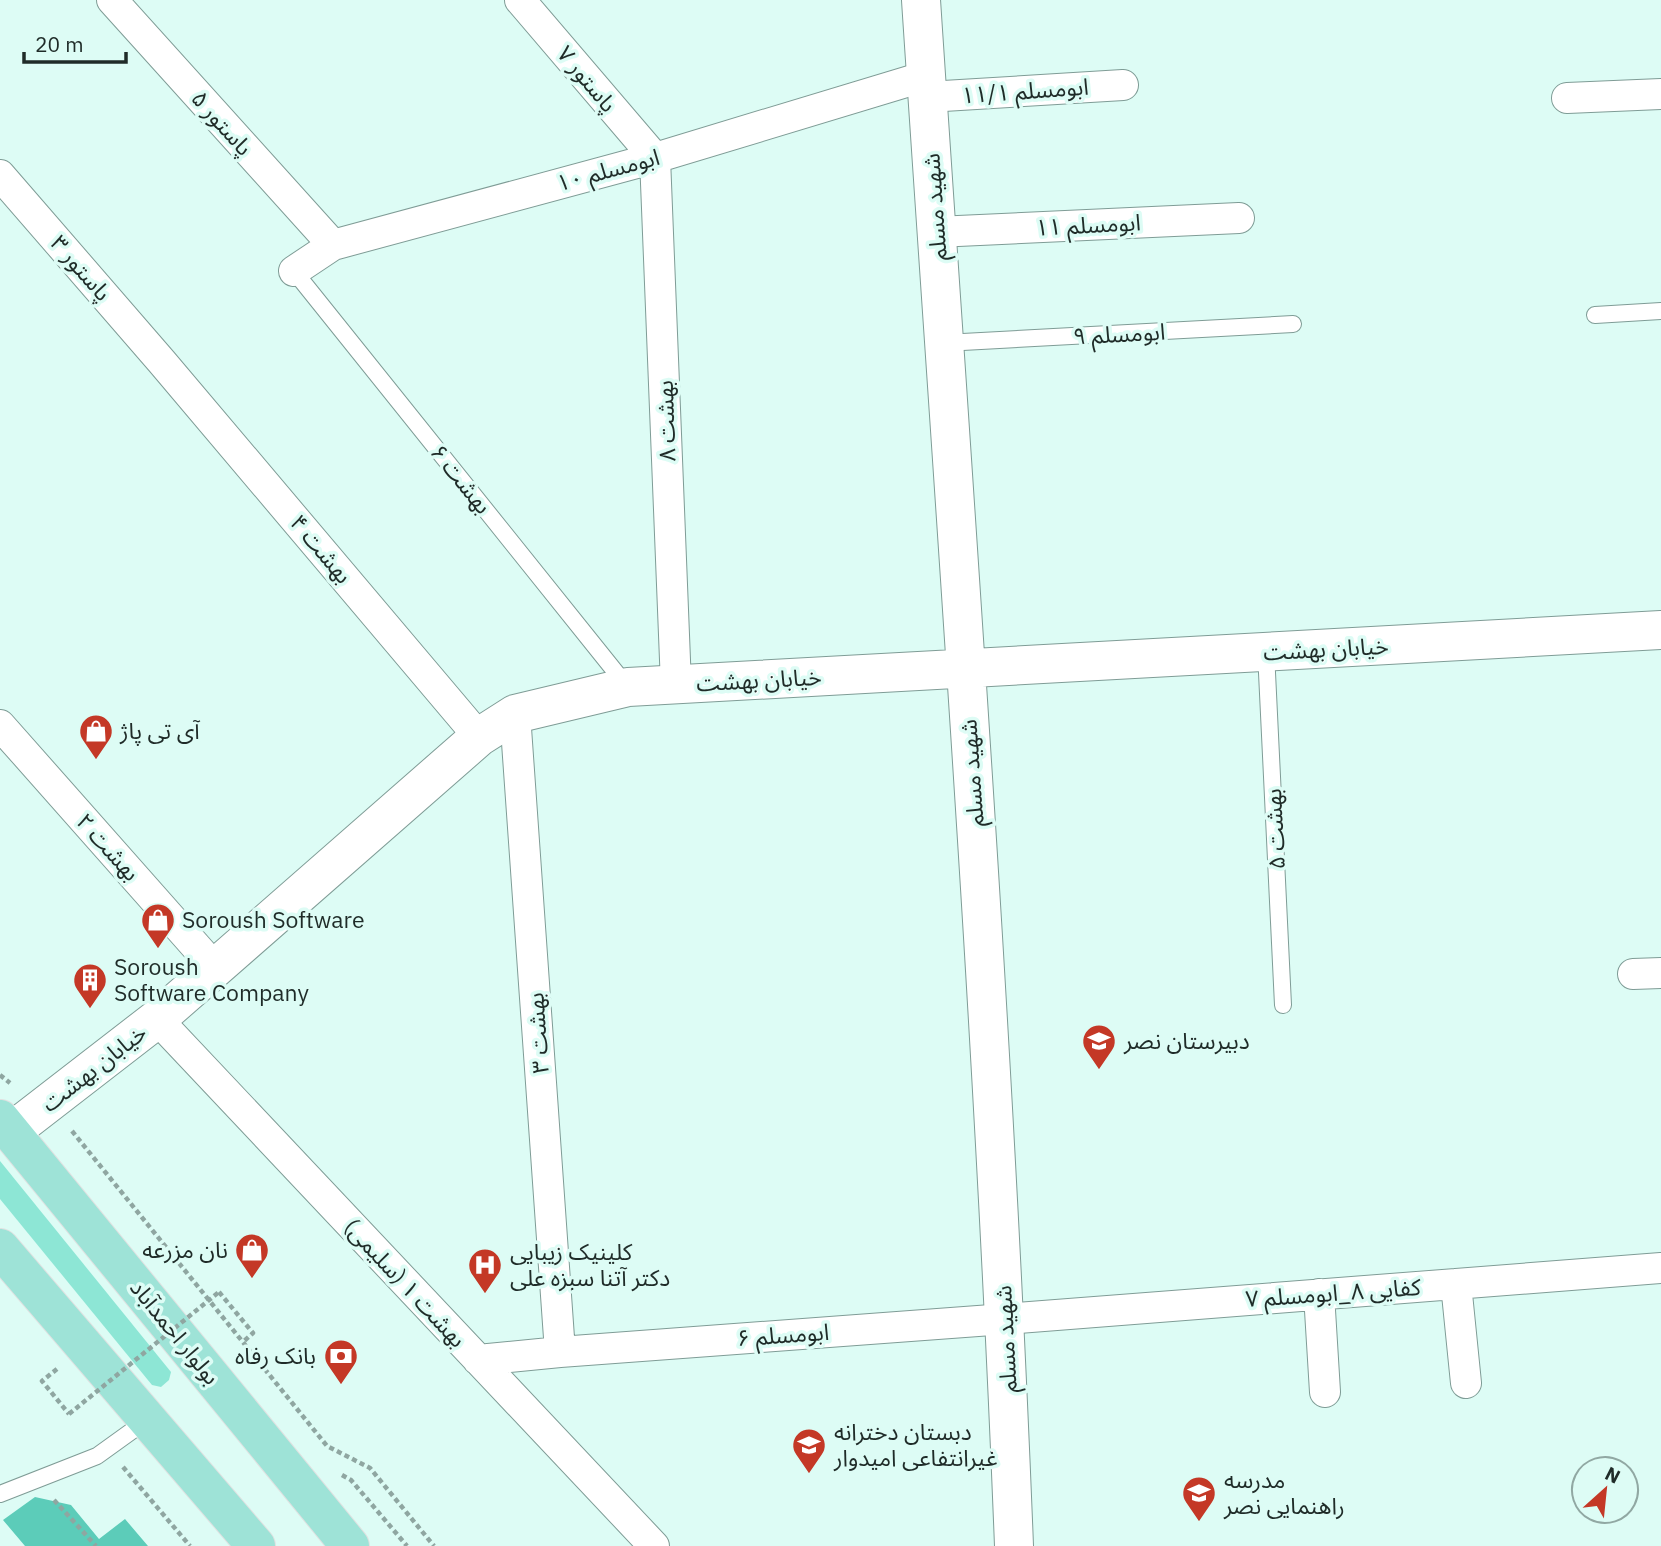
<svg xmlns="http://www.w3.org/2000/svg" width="1661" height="1546" font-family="'IBM Plex Sans','Noto Sans Arabic',sans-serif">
<rect width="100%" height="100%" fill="#ddfcf5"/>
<!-- green -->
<path fill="#8de6d5" d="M 0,1161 L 171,1372 L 169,1380 L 161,1387 L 152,1385 L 0,1199 Z"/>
<!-- forest -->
<path fill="#5cccb9" d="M 35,1497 L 71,1505 L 99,1539 L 125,1519 L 148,1546 L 25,1546 L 3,1520 Z"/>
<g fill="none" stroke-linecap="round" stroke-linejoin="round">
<!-- service casing -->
<g stroke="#7f9c96" stroke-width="18">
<path id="service" d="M 294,271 L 626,685
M 1595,315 L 1661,311
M 944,343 L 1293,324
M 1266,652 L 1283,1005
M 0,1494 L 97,1456 L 147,1420"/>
</g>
<!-- minor casing -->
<g stroke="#7f9c96" stroke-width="32">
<path id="minor" d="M 112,0 L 333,245
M 520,0 L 655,158 L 676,685
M 927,97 L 1123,85
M 1567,98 L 1661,94
M 0,175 L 162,362 L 479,737
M 936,232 L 1239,218
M 294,271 L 333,245 L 655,158 L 926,76
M 515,714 L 560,1352
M 0,725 L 215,968
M 1633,974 L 1661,973
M 157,1019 L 654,1546
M 1456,1284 L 1466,1383
M 1319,1294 L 1325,1392
M 478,1360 L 560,1352 L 1005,1319 L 1661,1268"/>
</g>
<!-- tertiary casing -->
<g stroke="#7f9c96" stroke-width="40">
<path id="tertiary" d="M 921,0 C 955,515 994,1030 1014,1546
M 11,1132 L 157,1019 L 479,737 L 515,714 L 628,687 L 1661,630"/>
</g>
<!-- primary casing -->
<g stroke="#e0e1e1" stroke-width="40">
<path id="primary" d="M 0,1119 L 350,1546
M 0,1248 L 256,1546"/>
</g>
<!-- path -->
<path stroke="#8fa6a1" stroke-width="4.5" stroke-dasharray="5 3.5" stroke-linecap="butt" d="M 0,1075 L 10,1083
M 72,1131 L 327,1446 L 370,1468 L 434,1546
M 219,1292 L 253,1333 L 243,1342
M 57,1369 L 42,1381 L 69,1414
M 123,1467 L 190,1546
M 342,1475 L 351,1480 L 407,1546
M 54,1500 L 96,1546"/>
<!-- service -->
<use href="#service" stroke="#fff" stroke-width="16"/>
<!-- minor -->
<use href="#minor" stroke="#fff" stroke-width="30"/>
<!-- tertiary -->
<use href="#tertiary" stroke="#fff" stroke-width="38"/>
<!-- primary -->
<use href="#primary" stroke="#9ee3d7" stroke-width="38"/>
<!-- path-bridge -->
<path stroke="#8fa6a1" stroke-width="4.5" stroke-dasharray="5 3.5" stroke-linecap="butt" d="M 69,1414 L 219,1292"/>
</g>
<!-- icons -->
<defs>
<g id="shop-pin" transform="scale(1.75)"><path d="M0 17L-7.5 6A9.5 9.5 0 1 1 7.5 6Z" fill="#c43826" stroke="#ddfcf5"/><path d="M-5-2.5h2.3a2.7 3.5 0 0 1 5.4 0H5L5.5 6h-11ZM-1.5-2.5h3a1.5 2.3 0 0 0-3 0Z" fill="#fff"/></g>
<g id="building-pin" transform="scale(1.75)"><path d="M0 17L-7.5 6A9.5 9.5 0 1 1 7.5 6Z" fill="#c43826" stroke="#ddfcf5"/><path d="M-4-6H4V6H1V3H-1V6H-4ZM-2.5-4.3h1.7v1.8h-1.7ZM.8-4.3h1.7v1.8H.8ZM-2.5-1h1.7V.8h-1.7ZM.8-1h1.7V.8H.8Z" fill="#fff"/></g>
<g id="school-pin" transform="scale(1.75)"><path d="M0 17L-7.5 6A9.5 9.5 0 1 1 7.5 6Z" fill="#c43826" stroke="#ddfcf5"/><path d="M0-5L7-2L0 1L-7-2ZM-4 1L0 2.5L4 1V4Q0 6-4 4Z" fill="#fff"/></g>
<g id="hospital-pin" transform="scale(1.75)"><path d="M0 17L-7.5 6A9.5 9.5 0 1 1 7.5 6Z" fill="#c43826" stroke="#ddfcf5"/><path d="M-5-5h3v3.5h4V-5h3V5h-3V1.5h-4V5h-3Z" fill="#fff"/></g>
<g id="bank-pin" transform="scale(1.75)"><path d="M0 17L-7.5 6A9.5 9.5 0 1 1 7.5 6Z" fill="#c43826" stroke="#ddfcf5"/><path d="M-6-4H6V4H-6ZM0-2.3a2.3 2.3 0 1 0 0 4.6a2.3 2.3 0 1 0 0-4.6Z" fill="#fff"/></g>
</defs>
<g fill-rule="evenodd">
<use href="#shop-pin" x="96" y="731"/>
<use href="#shop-pin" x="158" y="920"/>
<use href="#building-pin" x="90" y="980"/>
<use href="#school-pin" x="1099" y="1041"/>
<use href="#shop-pin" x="252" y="1250"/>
<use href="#hospital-pin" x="485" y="1265"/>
<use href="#bank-pin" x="341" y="1356"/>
<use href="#school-pin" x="809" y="1445"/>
<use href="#school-pin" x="1199" y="1493"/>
</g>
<g text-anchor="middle" stroke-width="7" stroke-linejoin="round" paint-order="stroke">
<!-- street labels -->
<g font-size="23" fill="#1f2b28" stroke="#ddfcf5">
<text transform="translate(587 79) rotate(50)" y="8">پاستور ۷</text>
<text transform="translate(1025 91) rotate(-4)" y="8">ابومسلم ۱۱/۱</text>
<text transform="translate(222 123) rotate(48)" y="8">پاستور ۵</text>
<text transform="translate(608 170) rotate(-15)" y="8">ابومسلم ۱۰</text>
<text transform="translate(935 207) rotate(-94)" y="8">شهید مسلم</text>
<text transform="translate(1088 225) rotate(-3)" y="8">ابومسلم ۱۱</text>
<text transform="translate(81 268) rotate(49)" y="8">پاستور ۳</text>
<text transform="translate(1119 334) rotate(-3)" y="8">ابومسلم ۹</text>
<text transform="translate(666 421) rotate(-92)" y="8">بهشت ۸</text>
<text transform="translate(461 479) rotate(51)" y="8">بهشت ۶</text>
<text transform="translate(321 549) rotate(50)" y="8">بهشت ۴</text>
<text transform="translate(1326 649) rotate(-3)" y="8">خیابان بهشت</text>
<text transform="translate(759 680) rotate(-3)" y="8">خیابان بهشت</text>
<text transform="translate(972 773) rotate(-94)" y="8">شهید مسلم</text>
<text transform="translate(1275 829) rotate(-93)" y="8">بهشت ۵</text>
<text transform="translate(108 847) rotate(48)" y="8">بهشت ۲</text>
<text transform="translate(538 1033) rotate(-94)" y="8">بهشت ۳</text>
<text transform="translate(94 1068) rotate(-38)" y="8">خیابان بهشت</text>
<text transform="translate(405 1283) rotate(47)" y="8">بهشت ۱ (سلیمی)</text>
<text transform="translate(1333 1293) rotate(-4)" y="8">کفایی ۸_ابومسلم ۷</text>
<text transform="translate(175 1332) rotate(51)" y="8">بولوار احمدآباد</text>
<text transform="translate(783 1335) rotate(-4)" y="8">ابومسلم ۶</text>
<text transform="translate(1006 1339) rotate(-93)" y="8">شهید مسلم</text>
</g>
<!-- poi labels -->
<g font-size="23" fill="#1f2b28" stroke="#ddfcf5" text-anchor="start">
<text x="120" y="739">آی تی پاژ</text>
<text x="182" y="928">Soroush Software</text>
<text x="114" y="975">Soroush<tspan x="114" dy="26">Software Company</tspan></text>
<text x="1124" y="1049">دبیرستان نصر</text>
<text x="228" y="1258" text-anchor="end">نان مزرعه</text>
<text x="510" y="1260">کلینیک زیبایی<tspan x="510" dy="26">دکتر آتنا سبزه علی</tspan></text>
<text x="316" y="1364" text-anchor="end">بانک رفاه</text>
<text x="834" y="1440">دبستان دخترانه<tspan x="834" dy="26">غیرانتفاعی امیدوار</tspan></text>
<text x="1224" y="1488">مدرسه<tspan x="1224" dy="26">راهنمایی نصر</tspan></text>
</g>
</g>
<!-- north arrow -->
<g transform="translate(1605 1490) rotate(27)"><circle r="33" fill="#ddfcf5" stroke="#91a8a3" stroke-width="2"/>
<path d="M0-5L12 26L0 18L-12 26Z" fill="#c43826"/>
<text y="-10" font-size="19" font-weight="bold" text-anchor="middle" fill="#1f2b28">N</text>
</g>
<!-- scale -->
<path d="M24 52v10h102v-10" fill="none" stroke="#1f2b28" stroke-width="3.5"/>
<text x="35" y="52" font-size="21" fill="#1f2b28" stroke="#ddfcf5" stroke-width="5" paint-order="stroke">20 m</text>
</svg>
